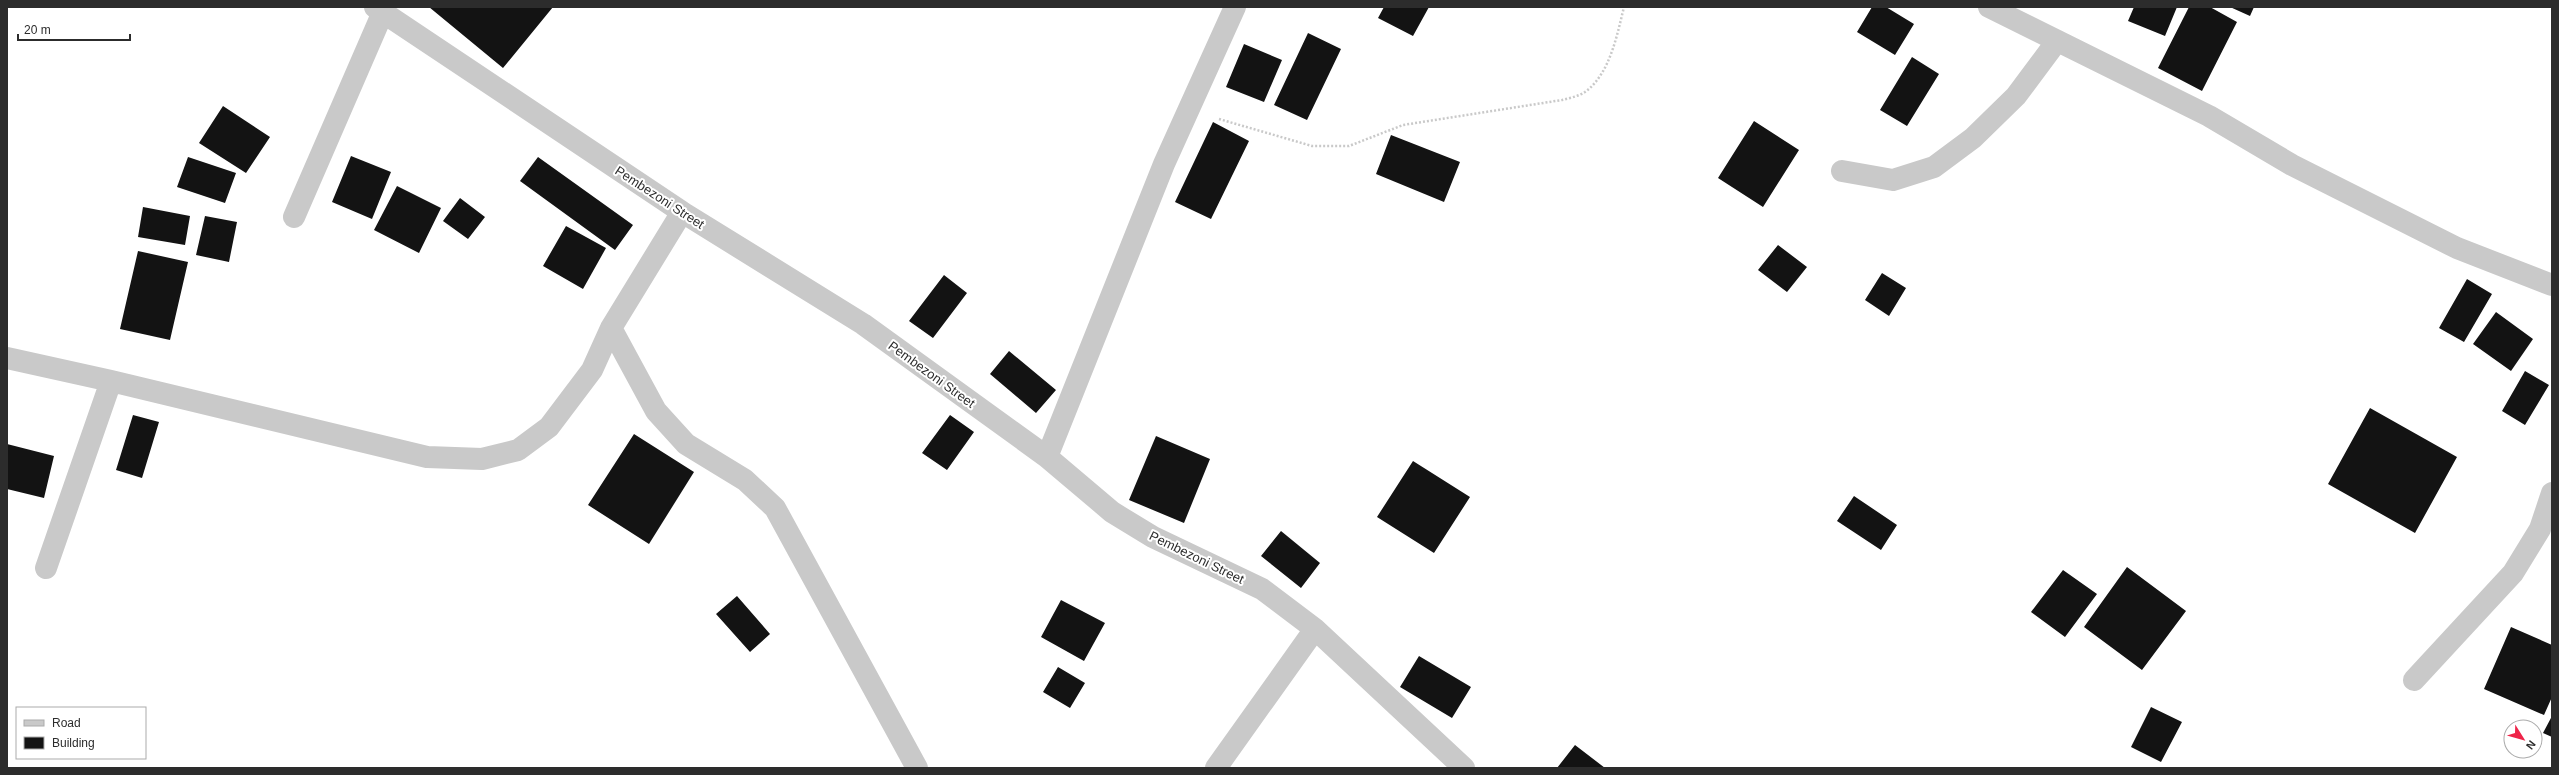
<svg xmlns="http://www.w3.org/2000/svg" width="2559" height="775" font-family="Arial,sans-serif">
<rect width="100%" height="100%" fill="#fff"/>
<!-- building -->
<path fill="#131313" d="M 429,7 L 553,7 L 503,68 Z
M 1384,7 L 1429,7 L 1413,36 L 1378,18 Z
M 1872,7 L 1886,7 L 1914,24 L 1895,55 L 1857,32 Z
M 2134,7 L 2177,7 L 2165,36 L 2128,21 Z
M 2189,7 L 2210,7 L 2237,22 L 2202,91 L 2158,68 Z
M 2230,7 L 2254,7 L 2250,16 Z
M 1308,33 L 1341,49 L 1307,120 L 1274,105 Z
M 1244,44 L 1282,60 L 1264,102 L 1226,87 Z
M 1912,57 L 1939,74 L 1907,126 L 1880,110 Z
M 223,106 L 270,137 L 246,173 L 199,143 Z
M 1754,121 L 1799,150 L 1763,207 L 1718,178 Z
M 1213,122 L 1249,141 L 1211,219 L 1175,202 Z
M 1391,135 L 1460,162 L 1444,202 L 1376,174 Z
M 351,156 L 391,172 L 372,219 L 332,202 Z
M 188,157 L 236,173 L 225,203 L 177,187 Z
M 538,157 L 633,225 L 615,250 L 520,181 Z
M 397,186 L 441,208 L 419,253 L 374,230 Z
M 460,198 L 485,217 L 468,239 L 443,221 Z
M 143,207 L 190,216 L 185,245 L 138,237 Z
M 205,216 L 237,222 L 229,262 L 196,255 Z
M 566,226 L 606,248 L 583,289 L 543,266 Z
M 1778,245 L 1807,267 L 1787,292 L 1758,270 Z
M 138,251 L 188,262 L 170,340 L 120,329 Z
M 1882,273 L 1906,288 L 1889,316 L 1865,300 Z
M 944,275 L 967,293 L 933,338 L 909,321 Z
M 2467,279 L 2492,294 L 2464,342 L 2439,328 Z
M 2496,312 L 2533,339 L 2511,371 L 2473,344 Z
M 1009,351 L 1056,390 L 1036,413 L 990,374 Z
M 2525,371 L 2549,385 L 2525,425 L 2502,411 Z
M 2370,408 L 2457,457 L 2415,533 L 2328,484 Z
M 133,415 L 159,422 L 142,478 L 116,470 Z
M 950,415 L 974,432 L 947,470 L 922,453 Z
M 634,434 L 694,472 L 649,544 L 588,505 Z
M 1156,436 L 1210,459 L 1184,523 L 1129,500 Z
M 7,444 L 54,456 L 44,498 L 7,489 Z
M 1413,461 L 1470,497 L 1434,553 L 1377,517 Z
M 1854,496 L 1897,525 L 1881,550 L 1837,521 Z
M 1281,531 L 1320,563 L 1301,588 L 1261,556 Z
M 2127,567 L 2186,611 L 2142,670 L 2084,627 Z
M 2063,570 L 2097,594 L 2065,637 L 2031,612 Z
M 737,596 L 770,634 L 750,652 L 716,614 Z
M 1061,600 L 1105,623 L 1084,661 L 1041,637 Z
M 2511,627 L 2552,645 L 2552,697 L 2544,715 L 2484,689 Z
M 1419,656 L 1471,687 L 1452,718 L 1400,687 Z
M 1058,667 L 1085,683 L 1070,708 L 1043,692 Z
M 2151,707 L 2182,722 L 2161,762 L 2131,747 Z
M 2552,716 L 2552,737 L 2543,733 Z
M 1575,745 L 1605,768 L 1557,768 Z"/>
<g fill="none" stroke-linecap="round" stroke-linejoin="round">
<!-- path -->
<path stroke="#c9c9c9" stroke-width="2.5" stroke-dasharray="2 2" stroke-linecap="butt" d="M 1219,119 L 1312,146 L 1349,146 L 1403,125 L 1562,100 C 1570,98 1579,96 1585,92 C 1610,74 1617,35 1624,7"/>
<!-- street -->
<path stroke="#c9c9c9" stroke-width="22" d="M 375,7 L 682,212 L 863,324 L 1047,457 L 1112,512 L 1153,537 L 1262,589 L 1315,629 L 1464,768
M 1989,7 L 2209,116 L 2292,165 L 2457,248 L 2552,285
M 1842,171 L 1893,180 L 1934,167 L 1973,138 L 2016,96 L 2057,41
M 294,217 L 383,12
M 611,328 L 656,411 L 686,444 L 745,480 L 775,508 L 917,768
M 7,358 L 111,381 L 427,457 L 482,459 L 518,450 L 549,427 L 592,370 L 611,328 L 682,212
M 1047,457 L 1164,164 L 1235,7
M 46,568 L 111,381
M 2414,680 L 2513,573 L 2540,529 L 2552,493
M 1216,768 L 1315,629"/>
</g>
<g text-anchor="middle" stroke-width="4" stroke-linejoin="round" paint-order="stroke">
<!-- street labels -->
<g font-size="13" fill="#2c2c2c" stroke="#fff">
<text transform="translate(660 197) rotate(33)" y="5">Pembezoni Street</text>
<text transform="translate(932 374) rotate(36)" y="5">Pembezoni Street</text>
<text transform="translate(1197 557) rotate(26)" y="5">Pembezoni Street</text>
</g>
</g>
<!-- border -->
<rect width="2559" height="775" fill="none" stroke="#2c2c2c" stroke-width="16"/>
<!-- legend -->
<rect x="16" y="707" width="130" height="52" fill="#ffffff" stroke="#ababab"/>
<rect x="24" y="720" width="20" height="6" fill="#c9c9c9" stroke="#ababab"/>
<text x="52" y="727" font-size="12" fill="#2c2c2c">Road</text>
<rect x="24" y="737" width="20" height="12" fill="#131313" stroke="#ababab"/>
<text x="52" y="747" font-size="12" fill="#2c2c2c">Building</text>
<!-- north arrow -->
<g transform="translate(2523 739) rotate(127)"><circle r="19" fill="#ffffff" stroke="#ababab"/>
<path d="M0-3L7 15L0 10L-7 15Z" fill="#ee2449"/>
<text y="-6" font-size="11" font-weight="bold" text-anchor="middle" fill="#2c2c2c">N</text>
</g>
<!-- scale -->
<path d="M18 34v6h112v-6" fill="none" stroke="#2c2c2c" stroke-width="2"/>
<text x="24" y="34" font-size="12" fill="#2c2c2c" stroke="#ffffff" stroke-width="3" paint-order="stroke">20 m</text>
</svg>
